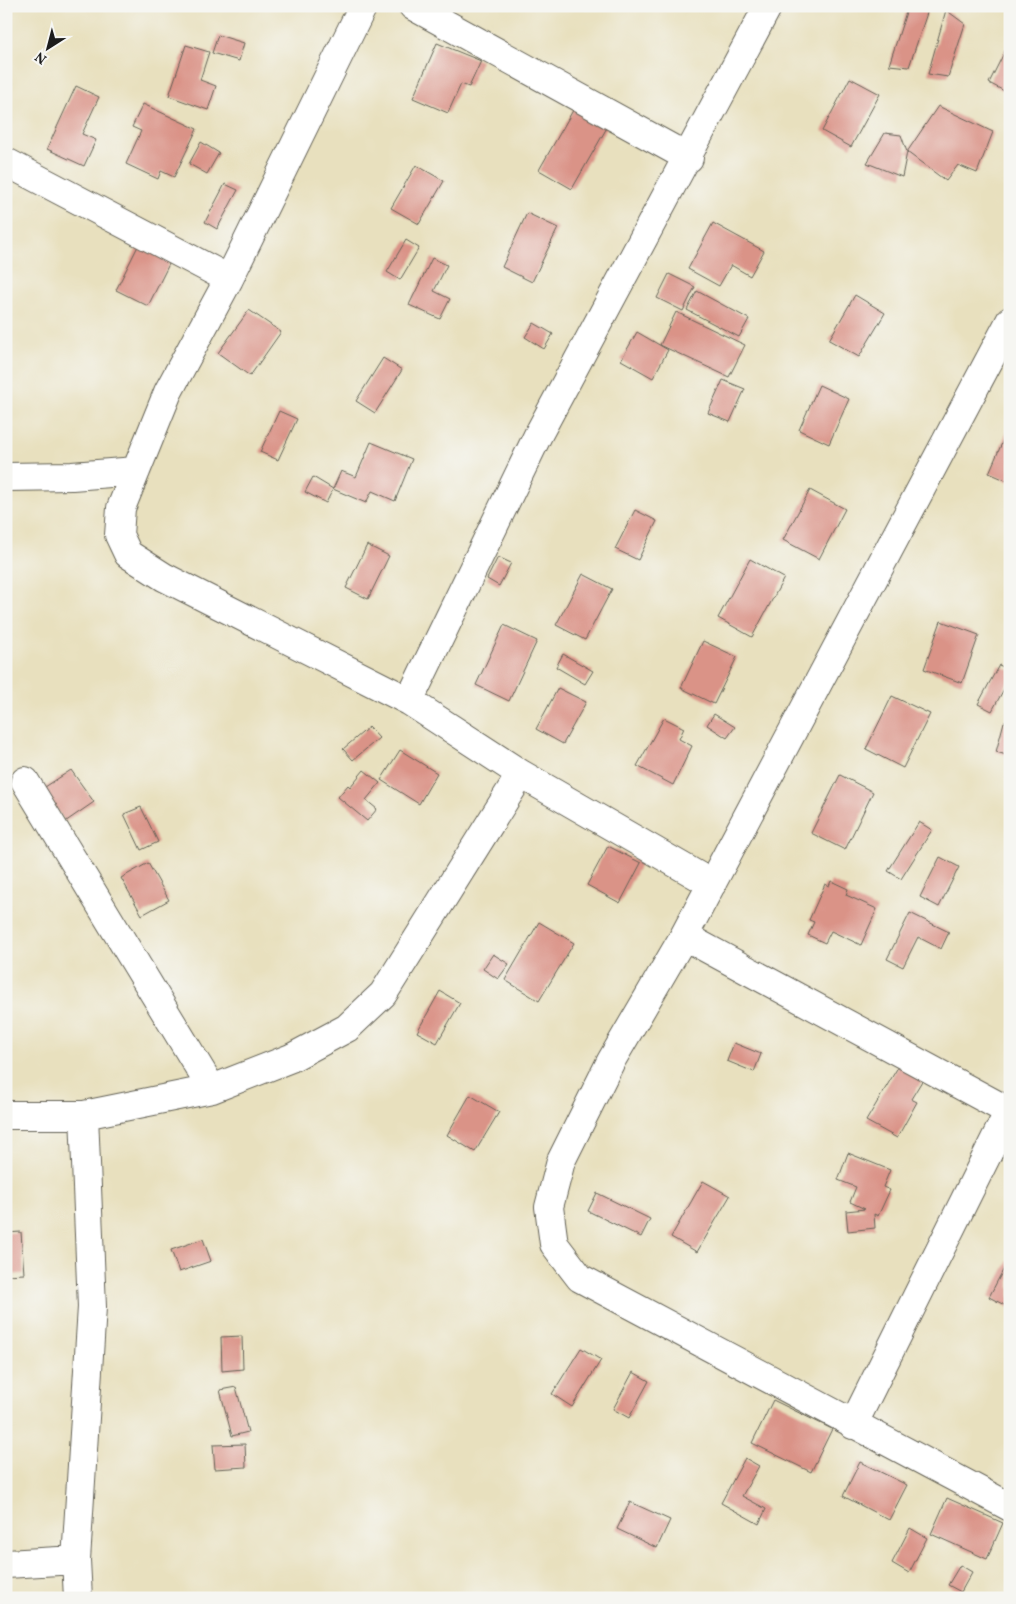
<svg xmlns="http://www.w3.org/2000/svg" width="1016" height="1604" font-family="Vollkorn,serif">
<rect width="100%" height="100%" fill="#f6f6f2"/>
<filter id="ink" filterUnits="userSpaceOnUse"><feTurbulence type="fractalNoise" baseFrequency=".02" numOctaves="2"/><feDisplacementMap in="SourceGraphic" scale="10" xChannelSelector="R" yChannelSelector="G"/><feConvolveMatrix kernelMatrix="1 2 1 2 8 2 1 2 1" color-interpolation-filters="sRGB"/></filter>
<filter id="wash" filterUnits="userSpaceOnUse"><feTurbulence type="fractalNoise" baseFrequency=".0096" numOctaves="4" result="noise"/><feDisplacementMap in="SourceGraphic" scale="20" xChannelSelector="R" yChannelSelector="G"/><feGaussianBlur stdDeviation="1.12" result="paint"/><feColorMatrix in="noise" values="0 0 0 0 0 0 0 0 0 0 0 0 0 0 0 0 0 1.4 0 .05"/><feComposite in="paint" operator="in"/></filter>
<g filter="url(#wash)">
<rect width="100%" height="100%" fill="#e8e0be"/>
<g id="blocks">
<!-- building -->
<path fill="#da9387" d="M 908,6 L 918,6 L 927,13 L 909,67 L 889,65 Z
M 946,10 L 965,24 L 948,77 L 928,74 Z
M 218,35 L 244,43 L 239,61 L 212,53 Z
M 1010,41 L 1010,94 L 989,83 Z
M 437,43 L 481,61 L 469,87 L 461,84 L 448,113 L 413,98 Z
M 186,45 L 209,52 L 200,80 L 216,86 L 208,110 L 169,96 Z
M 850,78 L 880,94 L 851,147 L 822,131 Z
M 76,86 L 99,97 L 82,134 L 96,140 L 84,166 L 47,149 Z
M 143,104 L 197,129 L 174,177 L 161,171 L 158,179 L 126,164 L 141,131 L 132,127 Z
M 576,105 L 609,124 L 572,189 L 539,170 Z
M 938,106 L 993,132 L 977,173 L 958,165 L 946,181 L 907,152 Z
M 885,133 L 901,135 L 907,152 L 902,177 L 867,163 Z
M 201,142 L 219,153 L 207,174 L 189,164 Z
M 416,165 L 444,181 L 419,224 L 391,208 Z
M 225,184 L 238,190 L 217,229 L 205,222 Z
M 527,213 L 558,228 L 532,282 L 502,267 Z
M 713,223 L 764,251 L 750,276 L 731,265 L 719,286 L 688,269 Z
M 145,232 L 177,248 L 148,306 L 116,290 Z
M 406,240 L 419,248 L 400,280 L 387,272 Z
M 432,258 L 447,265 L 434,291 L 450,299 L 440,319 L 409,305 Z
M 669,274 L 695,287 L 683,311 L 657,298 Z
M 697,291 L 749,319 L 739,337 L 687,310 Z
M 855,295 L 885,313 L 859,357 L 829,340 Z
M 249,310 L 281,332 L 250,376 L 218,353 Z
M 676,312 L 745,345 L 729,377 L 660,345 Z
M 534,323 L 553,334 L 544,349 L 525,337 Z
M 637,332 L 668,350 L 653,378 L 621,360 Z
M 383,358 L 402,370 L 375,413 L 356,401 Z
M 723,380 L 745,389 L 730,422 L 708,413 Z
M 819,385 L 849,399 L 829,444 L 799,430 Z
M 279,411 L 297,419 L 278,460 L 260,452 Z
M 1008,429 L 1010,429 L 1010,482 L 989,473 Z
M 371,442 L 412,459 L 395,501 L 372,491 L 366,503 L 333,489 L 326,503 L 305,492 L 313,477 L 333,489 L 341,471 L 356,477 Z
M 810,490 L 845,509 L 819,559 L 783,540 Z
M 635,510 L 657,521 L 638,560 L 615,549 Z
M 367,545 L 389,556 L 368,599 L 346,588 Z
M 498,557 L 511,563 L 499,586 L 487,579 Z
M 750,559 L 784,578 L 752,637 L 718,618 Z
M 583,574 L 612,589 L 585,640 L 556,625 Z
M 941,621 L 979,635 L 962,683 L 924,669 Z
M 504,625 L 537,641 L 509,701 L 476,685 Z
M 703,641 L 737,657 L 714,704 L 681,688 Z
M 563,654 L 593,671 L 585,684 L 556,667 Z
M 999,665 L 1010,670 L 1010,678 L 992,711 L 978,704 Z
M 558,688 L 586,702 L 563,744 L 536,729 Z
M 892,696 L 930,714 L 903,768 L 866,749 Z
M 714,714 L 735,727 L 727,738 L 707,725 Z
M 664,718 L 684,728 L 679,739 L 692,746 L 673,785 L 637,766 Z
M 1004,722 L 1010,723 L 1010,756 L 996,752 Z
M 369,727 L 379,738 L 353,760 L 343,749 Z
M 400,750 L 437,773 L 419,804 L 381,780 Z
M 71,770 L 94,802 L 65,822 L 42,789 Z
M 364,770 L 380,783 L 366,800 L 377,809 L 367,821 L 338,797 L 348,785 L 350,787 Z
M 840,775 L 873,792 L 845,850 L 811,833 Z
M 141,807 L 158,842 L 141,850 L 124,814 Z
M 919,822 L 932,830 L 901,879 L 888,871 Z
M 608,846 L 641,863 L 620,903 L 587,885 Z
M 940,857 L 959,867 L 939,907 L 920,897 Z
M 148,863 L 169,900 L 142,915 L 121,878 Z
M 831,881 L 848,889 L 846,895 L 877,909 L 861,945 L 831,931 L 825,943 L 808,935 L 814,922 L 809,920 L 825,884 L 829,886 Z
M 910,913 L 949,932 L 941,949 L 918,937 L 903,967 L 887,959 Z
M 539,922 L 574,943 L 539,1001 L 505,980 Z
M 493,954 L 509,964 L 498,979 L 483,969 Z
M 440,991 L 460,1003 L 437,1043 L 417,1032 Z
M 734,1043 L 761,1054 L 754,1072 L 727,1061 Z
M 901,1062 L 925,1076 L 911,1099 L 917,1102 L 897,1138 L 866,1121 Z
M 470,1095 L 499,1112 L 475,1152 L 447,1135 Z
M 848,1153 L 890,1170 L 883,1187 L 890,1190 L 878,1216 L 874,1214 L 875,1228 L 848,1231 L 846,1211 L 865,1209 L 850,1202 L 856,1187 L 838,1180 Z
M 703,1181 L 730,1196 L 697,1252 L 671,1237 Z
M 597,1193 L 650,1219 L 641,1237 L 588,1211 Z
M 21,1232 L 24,1274 L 6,1275 L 6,1233 Z
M 203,1239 L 211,1261 L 179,1272 L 171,1250 Z
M 1010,1257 L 1010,1308 L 989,1297 Z
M 242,1336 L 243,1369 L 222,1371 L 221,1337 Z
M 581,1348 L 601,1360 L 572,1407 L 552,1394 Z
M 633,1372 L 649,1381 L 629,1418 L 613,1409 Z
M 236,1387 L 248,1432 L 232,1436 L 220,1390 Z
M 773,1400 L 832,1429 L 811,1472 L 752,1443 Z
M 245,1444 L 246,1467 L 215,1469 L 213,1445 Z
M 745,1458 L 759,1466 L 742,1496 L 766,1509 L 759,1524 L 721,1503 Z
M 860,1462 L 907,1485 L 889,1520 L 843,1496 Z
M 947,1498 L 1003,1523 L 987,1559 L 931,1534 Z
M 630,1502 L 670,1520 L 657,1548 L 617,1529 Z
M 910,1528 L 927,1538 L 909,1573 L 892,1563 Z
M 960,1565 L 972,1572 L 961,1592 L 948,1585 Z"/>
</g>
</g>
<g filter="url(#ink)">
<use href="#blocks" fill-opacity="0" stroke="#636155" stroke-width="1"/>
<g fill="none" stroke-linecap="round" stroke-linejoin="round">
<!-- minor casing -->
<g stroke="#636155" stroke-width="30">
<path id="minor" d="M 363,6 L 229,279 L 168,392 L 121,508 L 119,535 L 128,554 L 164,577 L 409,701 L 521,774 L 712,884
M 413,6 L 689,158
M 6,162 L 229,279
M 1010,321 L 684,936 L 611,1061 L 561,1161 L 549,1207 L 554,1244 L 580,1278 L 1010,1507
M 6,477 L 72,476 L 136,471
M 409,701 L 538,435 L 768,6
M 25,781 L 212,1089
M 684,936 L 1010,1112
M 6,1115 L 84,1115 L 212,1089 L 291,1058 L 347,1028 L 383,994 L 521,774
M 853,1425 L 1010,1109
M 6,1564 L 76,1560
M 78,1598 L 76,1560 L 92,1307 L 84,1115"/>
</g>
<!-- minor -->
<use href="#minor" stroke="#fff" stroke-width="28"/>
</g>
</g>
<!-- margin -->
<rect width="1016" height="1604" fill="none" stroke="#f6f6f2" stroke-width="25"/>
<!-- north arrow -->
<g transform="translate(48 48) rotate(216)" stroke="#f6f6f2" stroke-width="4" paint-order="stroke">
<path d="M0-4L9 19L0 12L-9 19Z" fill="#1c1c1c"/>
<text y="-8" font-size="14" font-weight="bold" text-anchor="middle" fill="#1c1c1c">N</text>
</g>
</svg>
